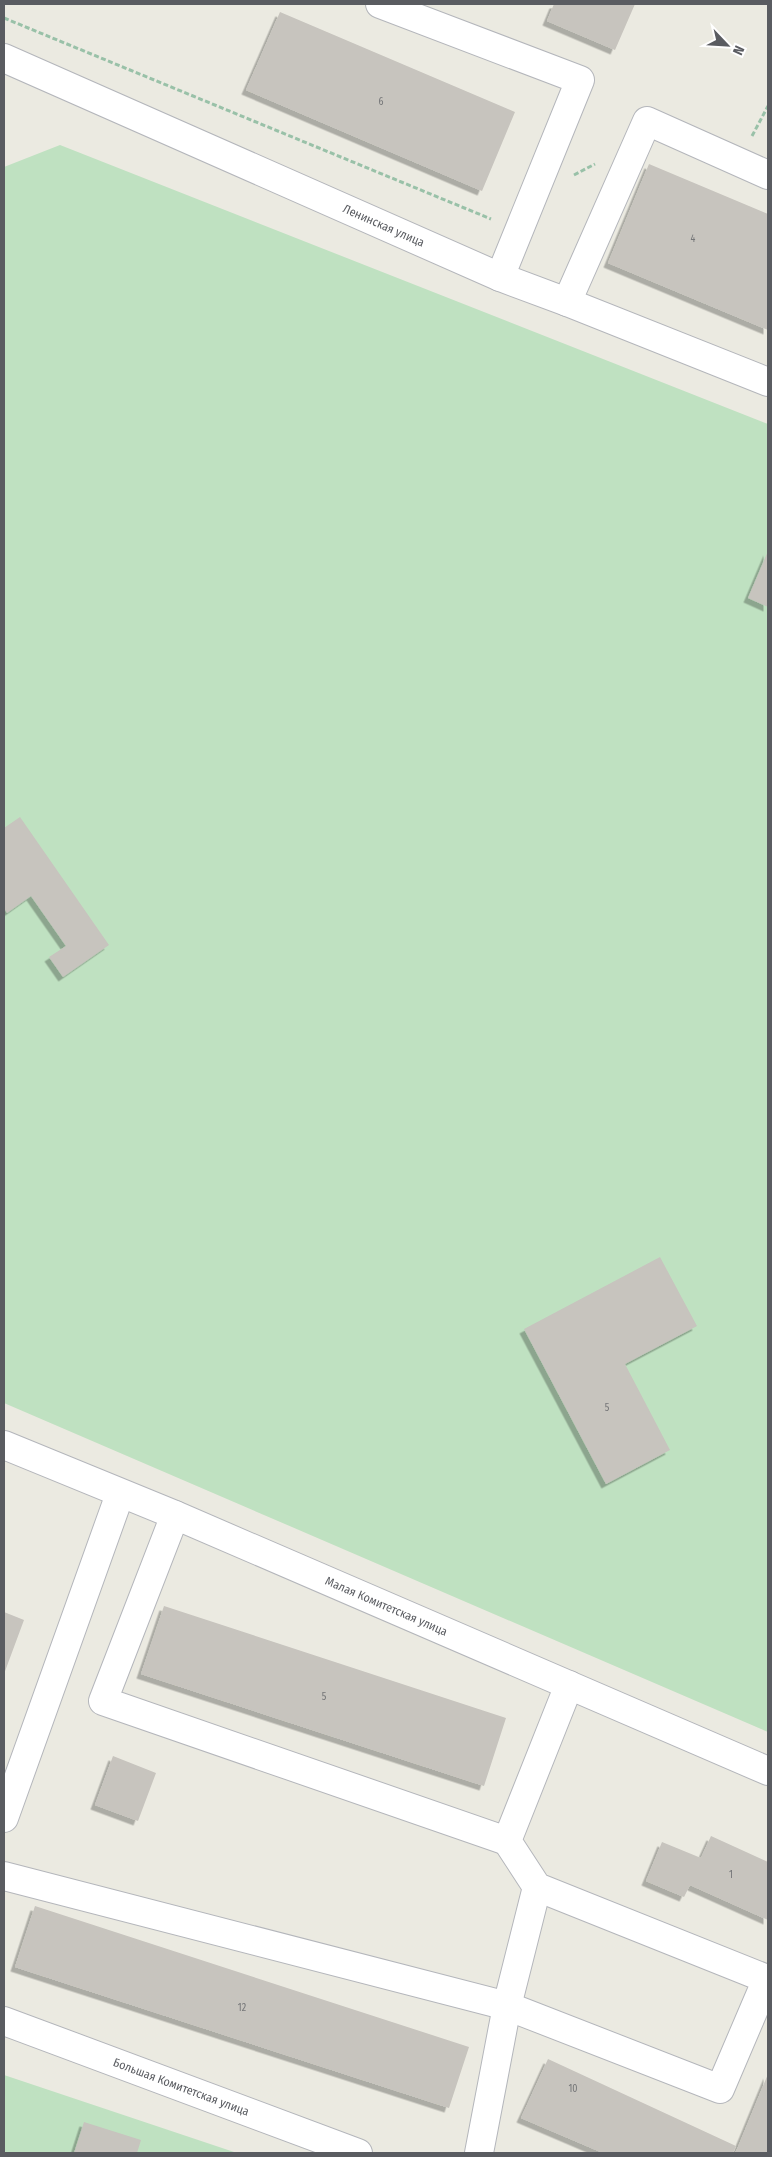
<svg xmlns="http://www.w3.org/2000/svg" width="772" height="2157" font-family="'Fira Sans Condensed',sans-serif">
<defs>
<filter id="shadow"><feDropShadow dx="-4.5" dy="4.5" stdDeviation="0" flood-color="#0004"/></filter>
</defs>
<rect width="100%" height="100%" fill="#ebeae1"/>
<!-- green -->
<path fill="#bfe1c1" d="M 60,145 L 768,424 L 768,1732 L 4,1403 L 4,167 Z
M 4,2075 L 237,2153 L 4,2153 Z"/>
<!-- building -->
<path fill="#c7c4be" filter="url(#shadow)" d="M 554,4 L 635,4 L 615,50 L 547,21 Z
M 280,12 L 515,112 L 482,191 L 246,90 Z
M 649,164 L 768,214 L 768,330 L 608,263 Z
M 768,551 L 768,607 L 748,598 Z
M 20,817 L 109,945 L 63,977 L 49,957 L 66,946 L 31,896 L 7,913 L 4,908 L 4,828 Z
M 660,1257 L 697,1326 L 625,1364 L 670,1450 L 606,1484 L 524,1329 Z
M 164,1606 L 506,1718 L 484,1786 L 141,1674 Z
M 4,1612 L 24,1620 L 4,1674 Z
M 113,1756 L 156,1773 L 138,1821 L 95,1805 Z
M 711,1836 L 768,1862 L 768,1920 L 690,1885 L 684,1897 L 646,1881 L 662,1842 L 701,1858 Z
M 35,1906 L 469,2047 L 449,2108 L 15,1967 Z
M 548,2059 L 736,2146 L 733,2153 L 603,2153 L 521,2118 Z
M 768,2074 L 768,2153 L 735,2153 L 738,2147 Z
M 84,2122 L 141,2140 L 137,2153 L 74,2153 Z"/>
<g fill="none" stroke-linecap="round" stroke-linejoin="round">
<!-- minor casing -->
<g stroke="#b4b6bb" stroke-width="30">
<g id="minor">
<path d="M 380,4 L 580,80 L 500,277"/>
<path id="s1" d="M 4,58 L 500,277 L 567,302 L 768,382"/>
<path d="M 567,302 L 647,121 L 768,175"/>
<path id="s2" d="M 4,1445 L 175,1515 L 768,1771"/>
<path d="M 175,1515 L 103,1701 L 507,1841"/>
<path d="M 4,1818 L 120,1494"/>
<path d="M 4,1876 L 507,2006 L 720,2089 L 767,1979 L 537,1887 L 507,1841 L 569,1685"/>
<path id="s3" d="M 4,2021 L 358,2153"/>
<path d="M 479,2153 L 507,2006 L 537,1887"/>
</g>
</g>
<!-- path -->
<path stroke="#99c1a8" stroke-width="3" stroke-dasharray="5 2.5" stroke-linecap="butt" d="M 4,18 L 491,219
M 752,136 L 768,106
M 574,175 L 595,164"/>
<!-- minor -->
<use href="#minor" stroke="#fff" stroke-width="28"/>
</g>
<g text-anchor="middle" stroke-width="4.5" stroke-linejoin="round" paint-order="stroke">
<!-- number labels -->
<g font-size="10" fill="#757678">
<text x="381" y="105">6</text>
<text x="693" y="242">4</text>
<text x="607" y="1411">5</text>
<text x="324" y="1700">5</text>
<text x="731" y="1878">1</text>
<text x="242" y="2011">12</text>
<text x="573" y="2092">10</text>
</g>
<!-- street labels -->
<g font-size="12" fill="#5a5c61" stroke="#fff">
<text dy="4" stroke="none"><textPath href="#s1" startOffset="415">Ленинская улица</textPath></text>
<text dy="4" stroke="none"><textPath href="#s2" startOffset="415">Малая Комитетская улица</textPath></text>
<text dy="4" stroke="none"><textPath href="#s3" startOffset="189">Большая Комитетская улица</textPath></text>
</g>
</g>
<!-- border -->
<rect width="772" height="2157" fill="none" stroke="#5a5c61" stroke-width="10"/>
<!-- north arrow -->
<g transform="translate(727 45) rotate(115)" stroke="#ffffff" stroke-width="4" paint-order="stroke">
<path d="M0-4L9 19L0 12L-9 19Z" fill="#5a5c61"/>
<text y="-8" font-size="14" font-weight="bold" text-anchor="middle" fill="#5a5c61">N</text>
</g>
</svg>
